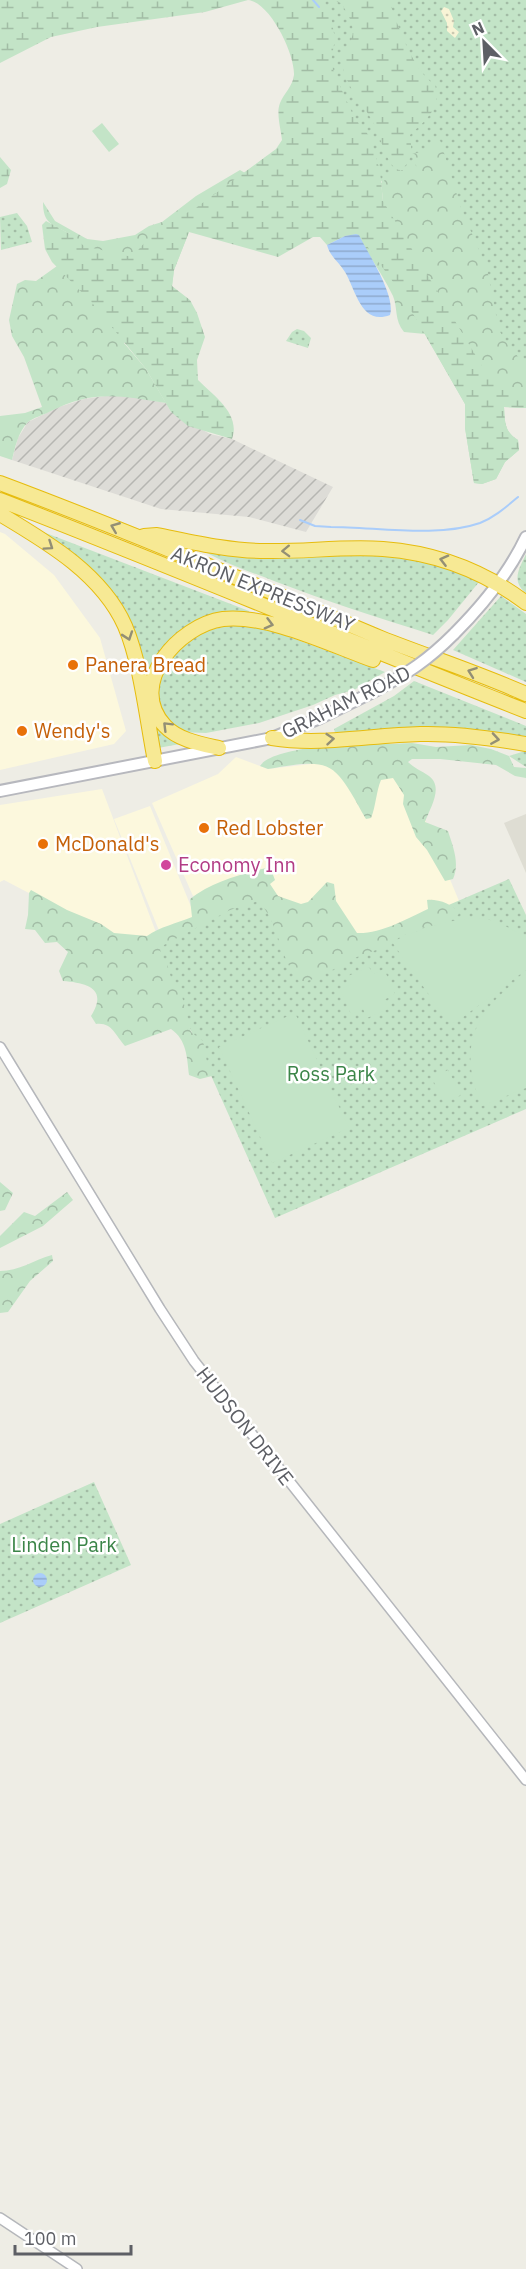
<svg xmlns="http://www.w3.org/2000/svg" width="526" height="2269" font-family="'IBM Plex Sans',sans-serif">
<defs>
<pattern id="industrial-furrows" width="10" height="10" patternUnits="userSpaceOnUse" patternTransform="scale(1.5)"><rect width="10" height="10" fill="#dddcd7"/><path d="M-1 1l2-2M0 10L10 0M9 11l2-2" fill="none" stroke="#b6b6b2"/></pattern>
<pattern id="grass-dots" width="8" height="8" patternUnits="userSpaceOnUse" patternTransform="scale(1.5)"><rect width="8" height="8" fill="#c3e4c7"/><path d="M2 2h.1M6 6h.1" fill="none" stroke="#a2bca5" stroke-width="1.8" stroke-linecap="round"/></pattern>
<pattern id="forest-crowns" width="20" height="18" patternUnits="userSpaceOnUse" patternTransform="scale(1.5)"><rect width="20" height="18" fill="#c3e4c7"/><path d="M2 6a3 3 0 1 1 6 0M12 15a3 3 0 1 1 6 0" fill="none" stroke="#a2bca5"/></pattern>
<pattern id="wetland-marsh" width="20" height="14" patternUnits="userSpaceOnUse" patternTransform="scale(1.5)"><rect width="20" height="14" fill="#c3e4c7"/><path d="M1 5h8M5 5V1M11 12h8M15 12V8" fill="none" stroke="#a2bca5"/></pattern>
<pattern id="sand-dots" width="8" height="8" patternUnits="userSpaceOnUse" patternTransform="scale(1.5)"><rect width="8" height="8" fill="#f8f4d6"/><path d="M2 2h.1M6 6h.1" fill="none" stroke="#ccc9b1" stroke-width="1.8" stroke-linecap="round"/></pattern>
<pattern id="water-rules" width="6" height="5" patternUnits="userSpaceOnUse" patternTransform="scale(1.5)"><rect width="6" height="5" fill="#aacdfa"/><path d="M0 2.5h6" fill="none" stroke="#8eaace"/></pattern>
</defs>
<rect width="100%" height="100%" fill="#eeede5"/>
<!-- commercial -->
<path fill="#fcf8dd" d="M 0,532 L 5,534 L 54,575 L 100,638 L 126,731 L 114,744 L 0,770 Z
M 236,757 L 268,769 L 319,763 L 330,767 L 340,775 L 404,769 L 459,901 L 300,969 L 262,891 L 259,867 L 193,896 L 152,803 L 218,774 Z
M 102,789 L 157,935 L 130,946 L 4,880 L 0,882 L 0,805 Z
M 150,806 L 196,919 L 160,933 L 114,819 Z"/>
<!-- industrial -->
<path fill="url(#industrial-furrows)" d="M 105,396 L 128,396 L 166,403 L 171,412 L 210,434 L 232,439 L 333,487 L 306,532 L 249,517 L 161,509 L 12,460 L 18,438 L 28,422 L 59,407 L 84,399 Z"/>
<!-- education -->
<path fill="#deddd3" d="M 526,814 L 526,873 L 504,823 Z"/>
<!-- grass -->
<path fill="url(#grass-dots)" d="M 274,0 L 526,0 L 526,402 L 344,124 Z
M 17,213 L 27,226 L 32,242 L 1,250 L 0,217 Z
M 297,329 L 304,331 L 311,338 L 308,348 L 286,341 L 292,332 Z
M 38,530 L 249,611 L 249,615 L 186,628 L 148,690 L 180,744 L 158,748 L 129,621 Z
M 206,550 L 381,553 L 430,561 L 477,580 L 479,582 L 448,620 L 433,635 C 379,618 326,601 274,581 C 251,572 227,564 205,552 Z
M 526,554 L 526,593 C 511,581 519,569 526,554 Z
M 501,596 L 526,614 L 526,682 L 453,650 Z
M 241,623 L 284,635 L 385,672 L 354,690 L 335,695 L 313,705 L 259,723 L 206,733 L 180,732 L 165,720 L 153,689 L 169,655 L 204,628 Z
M 414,681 L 526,726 L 526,739 L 392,729 L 335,733 L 334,729 L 394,696 Z
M 526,751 L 526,767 L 509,756 L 525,751 Z
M 509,879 L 526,915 L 526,1109 L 275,1218 L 152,944 L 263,893 L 300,969 Z
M 94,1482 L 131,1565 L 0,1623 L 0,1524 Z"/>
<!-- forest -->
<path fill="url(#forest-crowns)" d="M 440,140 L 461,208 L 487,269 L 499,330 L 508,345 L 526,366 L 526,408 L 504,407 C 505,422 504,432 518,440 L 519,450 L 505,462 L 496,479 L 482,484 L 474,483 L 465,428 L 465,404 L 425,334 L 404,332 C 394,320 398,308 393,296 C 383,275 368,254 356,234 L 383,200 L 381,183 L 397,171 L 417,168 L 412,154 L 425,151 Z
M 268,155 L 189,232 L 174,270 L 172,286 L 124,343 L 146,369 L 166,403 C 120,396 94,389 49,412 C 43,415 33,418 28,422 C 18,432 15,448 12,460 L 0,456 L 0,416 L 25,413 L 42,407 L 24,357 L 12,336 L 9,320 L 17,284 L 25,280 L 36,281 L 57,266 L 69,277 L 70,234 C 52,224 43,224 43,202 L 55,221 L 87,239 L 103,241 L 135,235 L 149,226 L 162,222 L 196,196 L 240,170 L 245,173 Z
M 378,742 L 390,744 L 412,743 L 436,747 L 471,745 L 491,749 L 509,756 L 514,767 L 526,768 L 526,778 L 515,776 L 496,765 L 440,759 L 412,759 L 408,762 C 414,768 422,771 429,776 C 444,787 430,808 425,822 L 448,831 C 453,847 460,863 453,879 L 445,881 L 427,850 L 416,837 L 403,804 L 404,795 L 393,778 L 381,780 C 376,792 376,806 371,818 L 366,819 C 334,762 334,757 268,769 L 260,766 C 273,746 354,744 378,742 Z
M 270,867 L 275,880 L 270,884 L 278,896 L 301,904 L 308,902 L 327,882 L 334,884 L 336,901 L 357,933 C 380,934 407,919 428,909 L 427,900 C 438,899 454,904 459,914 L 443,925 L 427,926 L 399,937 L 390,945 L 357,957 L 319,977 L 301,983 C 279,961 280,922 258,901 L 230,910 L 164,945 L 160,950 L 160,955 L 166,960 L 172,981 L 182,996 L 191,1032 L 203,1041 L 207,1062 L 216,1075 L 200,1079 L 189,1075 C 187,1058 187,1040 171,1029 L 125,1046 C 115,1035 112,1022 96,1024 L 91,1016 C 108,989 88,983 63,981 L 59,971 L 68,952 L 57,942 L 45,943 L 35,930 L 25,929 L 28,915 L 29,893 L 31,890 L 67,910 L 101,924 L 114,933 L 147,936 C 160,927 177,923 192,917 L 190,899 C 213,881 242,874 270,867 Z
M 0,1182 L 13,1193 L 5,1210 L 0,1211 Z
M 67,1192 L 73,1200 L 43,1226 L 0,1248 L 0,1236 L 24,1212 L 35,1216 Z
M 52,1255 L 53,1261 L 30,1281 L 8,1312 L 0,1313 L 0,1271 C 19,1271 34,1260 52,1255 Z"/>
<!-- wetland -->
<path fill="url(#wetland-marsh)" d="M 0,0 L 248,0 L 205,12 L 97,27 L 51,37 L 0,63 Z
M 248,0 L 319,0 L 331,17 L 335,39 L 331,61 L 334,73 L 354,117 L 370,137 L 380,171 L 383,201 L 488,376 L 526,406 L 526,408 L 504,407 C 505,422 504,431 518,440 L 519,450 L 505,462 L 496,479 L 482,484 L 474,483 L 465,428 L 465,404 L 401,293 L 359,235 L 345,236 L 327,245 L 320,237 L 313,237 L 278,257 L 189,232 L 174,270 L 172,286 L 190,300 L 197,313 L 205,337 L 197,360 L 198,380 C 214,396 241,414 232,439 L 188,426 L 171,412 L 146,369 L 93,304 L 52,262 L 45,249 L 42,225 L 46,221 L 70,234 L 84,246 L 132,257 L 154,232 L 197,207 L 276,149 L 282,140 C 281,129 276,114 280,103 C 284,93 293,86 294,75 C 295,54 270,2 248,0 Z
M 332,0 L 389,0 C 397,24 413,71 435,85 C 442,108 425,121 410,135 C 412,150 413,165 397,171 C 383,156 382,139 373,122 C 362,102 343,83 342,61 C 341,53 344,51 348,45 C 359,30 349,16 341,3 Z
M 0,157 L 11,170 L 7,184 L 0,188 Z"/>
<!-- sand -->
<path fill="url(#sand-dots)" d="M 444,7 L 449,9 L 454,21 L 453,27 L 459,32 L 455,38 L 447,31 L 447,23 L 441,11 Z"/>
<!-- garden -->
<path fill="#c3e4c7" d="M 102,123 L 119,144 L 109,152 L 92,131 Z
M 476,918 L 496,921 L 526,937 L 526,970 L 455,1023 L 448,1022 L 392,942 C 419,929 446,920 476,918 Z
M 369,967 L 373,974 L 384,969 L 395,994 L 384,1000 L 388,1009 L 367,1018 L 363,1009 L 351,1014 L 340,989 L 351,984 L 348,976 Z
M 526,974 L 526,1088 L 482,1106 C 456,1046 475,1010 526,974 Z
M 295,1013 L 349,1128 L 272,1163 L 219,1047 Z
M 448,1070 L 461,1095 L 444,1103 L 432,1078 Z"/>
<!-- water -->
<path fill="url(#water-rules)" d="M 356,234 L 359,235 C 368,254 396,295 390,315 C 361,326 356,290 345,272 C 340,263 330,257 327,245 L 345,236 Z
M33 1580a7 7 0 1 1 14 0a7 7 0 1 1-14 0Z"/>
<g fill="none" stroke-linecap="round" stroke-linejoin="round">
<!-- stream -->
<path stroke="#aacdfa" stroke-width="2" d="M 313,0 L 319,7
M 300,520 L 315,526 L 331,527 C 376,527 437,538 480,523 C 495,517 506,507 518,497"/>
<!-- tertiary casing -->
<g stroke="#b5b7bb" stroke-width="12">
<path id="tertiary" d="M 0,1047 L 160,1309 L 194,1361 L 526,1780
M 0,2218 L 77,2269"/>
</g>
<!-- secondary casing -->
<g stroke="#b7b8be" stroke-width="14">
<path id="secondary" d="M 454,634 C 482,606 509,573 526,537
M 0,791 L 272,738 L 320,718 L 377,690"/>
</g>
<!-- motorway casing -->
<g stroke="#e6bc0e" stroke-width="16">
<path id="motorway" d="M 0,483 C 128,531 255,585 381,638 C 429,657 479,673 526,694
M 0,500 C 176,568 350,642 526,711
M 0,514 C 47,542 102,574 125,626 C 141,663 147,721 155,761
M 144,536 L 157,535 C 192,542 229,551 265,551 C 304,552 344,546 383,549 C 436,553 484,571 526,603
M 272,738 C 320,746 371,735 420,734 C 455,733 491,738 526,744
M 219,748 C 201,744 178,740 165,726 C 126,684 179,625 223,619 C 268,614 331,645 373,660"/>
</g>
<!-- tertiary -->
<use href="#tertiary" stroke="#fff" stroke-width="9"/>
<!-- secondary -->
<use href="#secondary" stroke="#fff" stroke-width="10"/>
<!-- motorway -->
<use href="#motorway" stroke="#f7e994" stroke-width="14"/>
<!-- secondary-bridge casing -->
<g stroke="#b7b8be" stroke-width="14" stroke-linecap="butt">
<path id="secondary-bridge" d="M 377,690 C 409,672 427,661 454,634"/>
</g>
<!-- secondary-bridge -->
<use href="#secondary-bridge" stroke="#fff" stroke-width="10"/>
</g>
<!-- one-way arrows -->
<defs><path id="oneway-chevron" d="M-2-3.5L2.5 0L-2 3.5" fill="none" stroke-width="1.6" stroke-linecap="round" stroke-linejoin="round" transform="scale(1.5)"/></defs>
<g stroke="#938f75">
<use href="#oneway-chevron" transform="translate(115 527) rotate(-158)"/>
<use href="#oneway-chevron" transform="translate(49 546) rotate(34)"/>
<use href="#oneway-chevron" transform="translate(286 551) rotate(178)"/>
<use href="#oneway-chevron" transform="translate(444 560) rotate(-166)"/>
<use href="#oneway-chevron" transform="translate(269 624) rotate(15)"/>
<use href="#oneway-chevron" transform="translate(128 636) rotate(71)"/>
<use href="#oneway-chevron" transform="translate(472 672) rotate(-160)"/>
<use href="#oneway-chevron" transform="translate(167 726) rotate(-135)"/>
<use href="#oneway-chevron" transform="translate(330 739) rotate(-5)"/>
<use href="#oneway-chevron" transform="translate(495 739) rotate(9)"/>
</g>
<!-- markers -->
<g fill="#e8710a" stroke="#fff" stroke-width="2">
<circle cx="73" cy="665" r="6"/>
<circle cx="22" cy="731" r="6"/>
<circle cx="204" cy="828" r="6"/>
<circle cx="43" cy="844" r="6"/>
</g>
<circle fill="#d1479c" stroke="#fff" stroke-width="2" cx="166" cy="865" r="6"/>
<g text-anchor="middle" stroke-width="5" stroke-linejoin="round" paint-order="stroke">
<!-- street labels -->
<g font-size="20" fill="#5d5f65" stroke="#fff">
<text transform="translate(263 589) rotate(22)" y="7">AKRON EXPRESSWAY</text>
<text transform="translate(346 702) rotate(-26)" y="7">GRAHAM ROAD</text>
<text transform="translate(245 1426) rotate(52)" y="7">HUDSON DRIVE</text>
</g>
<!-- food labels -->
<g font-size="20" fill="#c56008" stroke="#fff" text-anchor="start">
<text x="85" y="672">Panera Bread</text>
<text x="34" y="738">Wendy's</text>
<text x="216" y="835">Red Lobster</text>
<text x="55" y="851">McDonald's</text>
</g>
<!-- hotel labels -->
<g font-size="20" fill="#b23c85" stroke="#fff" text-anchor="start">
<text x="178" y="872">Economy Inn</text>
</g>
<!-- park labels -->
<g font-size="20" fill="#3b8548" stroke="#fff">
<text x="331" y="1081">Ross Park</text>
<text x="64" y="1552">Linden Park</text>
</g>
</g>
<!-- north arrow -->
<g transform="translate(484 42) rotate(336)" stroke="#ffffff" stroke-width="4.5" paint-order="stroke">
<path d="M0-4.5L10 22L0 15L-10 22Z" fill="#5d5f65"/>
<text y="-9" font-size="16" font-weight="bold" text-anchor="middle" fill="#5d5f65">N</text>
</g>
<!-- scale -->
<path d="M15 2245v9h116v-9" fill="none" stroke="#5d5f65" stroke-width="3"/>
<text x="24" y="2245" font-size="18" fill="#5d5f65" stroke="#ffffff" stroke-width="4.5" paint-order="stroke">100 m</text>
</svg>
